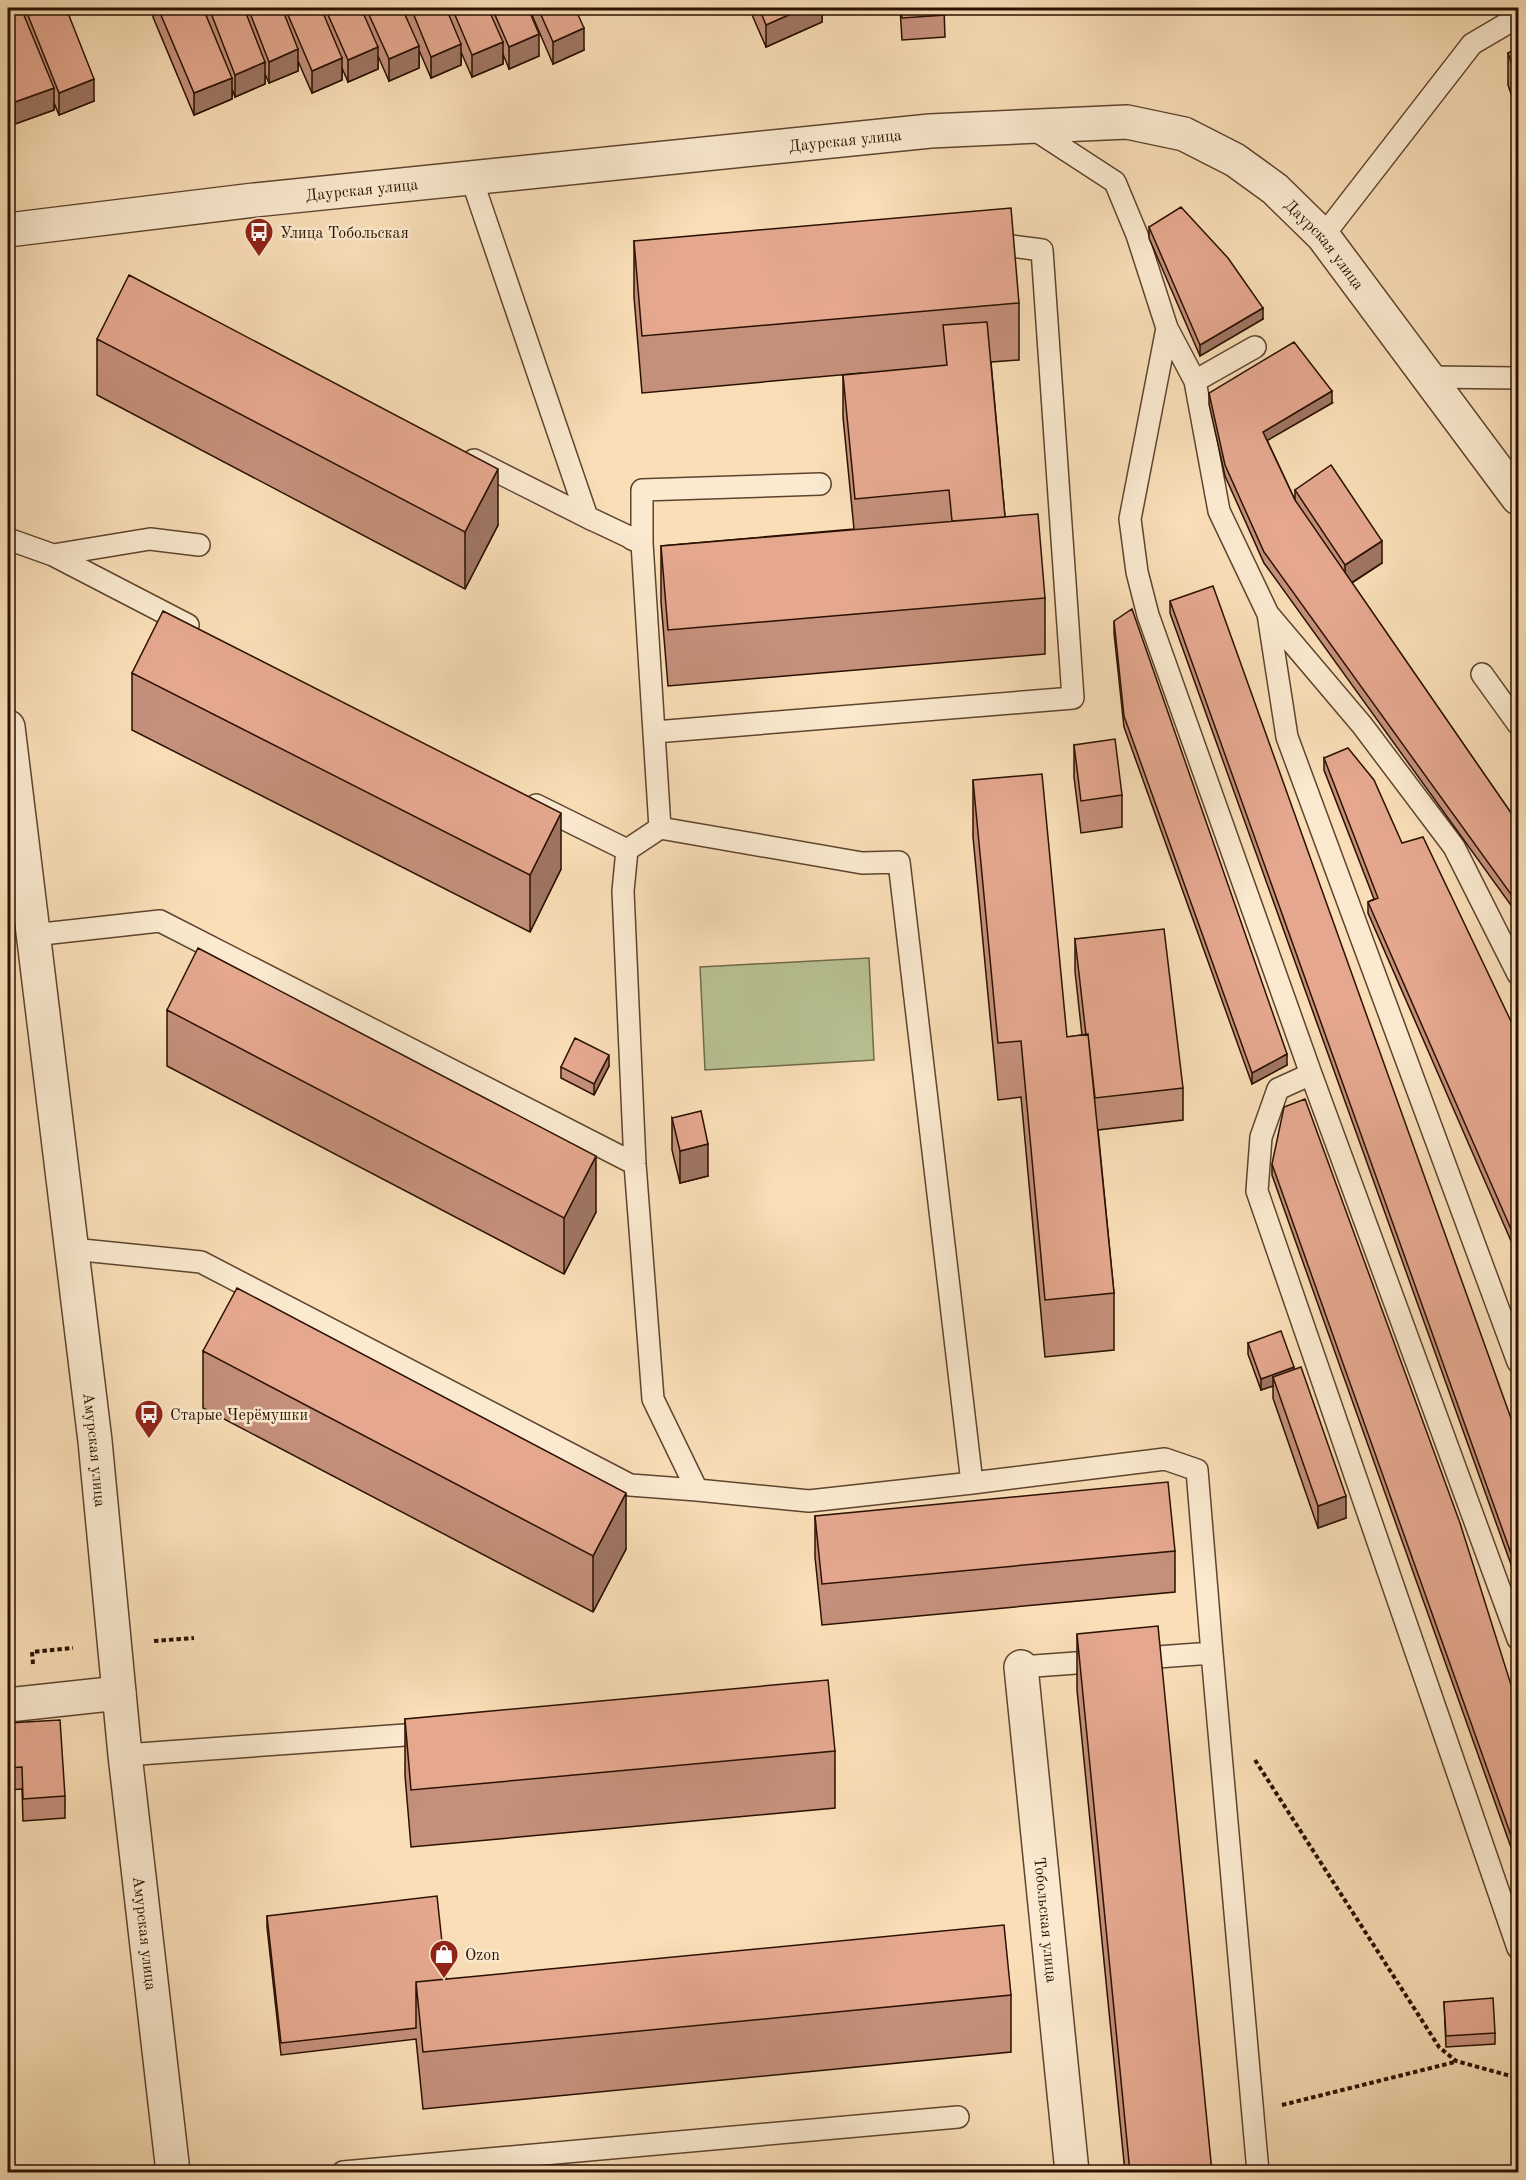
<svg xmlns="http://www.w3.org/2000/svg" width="1526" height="2180" font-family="'Old Standard TT',serif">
<rect width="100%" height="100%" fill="#f9deb7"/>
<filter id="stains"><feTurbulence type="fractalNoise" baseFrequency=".00333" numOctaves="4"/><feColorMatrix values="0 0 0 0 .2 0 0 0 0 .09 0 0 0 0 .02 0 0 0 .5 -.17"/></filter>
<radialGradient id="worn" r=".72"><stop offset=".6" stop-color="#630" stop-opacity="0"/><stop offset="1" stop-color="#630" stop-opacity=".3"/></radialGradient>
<!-- green -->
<path fill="#b8c293" stroke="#716a4a" stroke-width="1.5" d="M 869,958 L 874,1060 L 705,1070 L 700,967 Z"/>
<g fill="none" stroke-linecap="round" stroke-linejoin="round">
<!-- service casing -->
<g stroke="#5e442e" stroke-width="24">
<path id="service" d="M 1029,126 L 1115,182 L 1137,235 L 1167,328 L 1195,381 L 1219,511 L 1268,614 L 1362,725 L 1454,847 L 1518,974
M 471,177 L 587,517 L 642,543 L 660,828 L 627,850 L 623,891 L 635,1164 L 653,1399 L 697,1490 L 809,1501 L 972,1483 L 899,862 L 862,863 L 660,828
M 1323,236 L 1472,44 L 1518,17
M 1167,328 L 1130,519 L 1137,572 L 1148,615 L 1311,1074 L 1518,1639
M 1430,377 L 1518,378
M 1195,381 L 1255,347
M 474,460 L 593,520
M 8,539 L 53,555 L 150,539 L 199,545
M 632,539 L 642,543 L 642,490 L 820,484
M 53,555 L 188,625
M 1268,614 L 1287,737 L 1518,1362
M 1482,674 L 1518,724
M 655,732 L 1073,698 L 1042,250 L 1004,245 L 987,246
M 536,805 L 627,850
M 33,935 L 160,921 L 635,1164
M 1311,1074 L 1278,1089 L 1261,1137 L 1257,1191 L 1518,1948
M 72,1249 L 201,1262 L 630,1485 L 697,1490
M 972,1483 L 1165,1459 L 1197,1470 L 1212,1653
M 1021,1667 L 1212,1653 L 1258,2172
M 125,1755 L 433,1733
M 343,2172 L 958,2117"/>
</g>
<!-- minor casing -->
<g stroke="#5e442e" stroke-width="36">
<g id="minor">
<path id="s1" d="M 1021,1667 L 1072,2172"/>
<path d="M 8,1705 L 119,1693"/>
</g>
</g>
<!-- tertiary casing -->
<g stroke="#5e442e" stroke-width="36">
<g id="tertiary">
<path id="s2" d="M 8,230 L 254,200 L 930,131 L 1127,122 L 1184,134 L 1235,160 L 1275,189 L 1323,236 L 1518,498"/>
<path id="s3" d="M 8,727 L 95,1441 L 125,1755 L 173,2172"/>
</g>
</g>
<!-- path -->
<path stroke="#2a1101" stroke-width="4" stroke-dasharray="4.5 3" stroke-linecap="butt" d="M 154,1641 L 194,1638
M 33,1664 L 32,1652 L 73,1648
M 1255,1760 L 1439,2047 L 1456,2061 L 1518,2078
M 1282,2105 L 1455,2062"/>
<!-- service -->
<use href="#service" stroke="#fbead0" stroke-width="21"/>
<!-- minor -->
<use href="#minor" stroke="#fbead0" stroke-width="33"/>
<!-- tertiary -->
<use href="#tertiary" stroke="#fbead0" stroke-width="33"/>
</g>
<!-- wall -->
<path fill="#c5907b" stroke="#2a1101" stroke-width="1.5" d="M 8,8 L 66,8 L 94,101 L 59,115 L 54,103 L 54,110 L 15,124 L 8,105 Z
M 153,8 L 528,8 L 539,56 L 509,69 L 503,54 L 503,64 L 472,77 L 461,52 L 461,65 L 431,78 L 419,50 L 419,68 L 389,81 L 378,56 L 378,69 L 348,82 L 342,68 L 342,80 L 312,93 L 298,61 L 298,71 L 269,83 L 265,74 L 265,84 L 235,97 L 232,89 L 232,99 L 194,115 L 153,17 Z
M 529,8 L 575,8 L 584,50 L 553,64 Z
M 749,8 L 822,8 L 822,22 L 766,47 Z
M 900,8 L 944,8 L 945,37 L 902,40 Z
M 1518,49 L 1518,115 L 1508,85 L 1508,53 Z
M 1149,227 L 1263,319 L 1200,356 L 1149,238 Z
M 634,241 L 1019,303 L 1019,360 L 991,362 L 1005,517 L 1045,598 L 1045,654 L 668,686 L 661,602 L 661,546 L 854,529 L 843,417 L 843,375 L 862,373 L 642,393 L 634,297 Z
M 97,339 L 498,525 L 465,589 L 97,395 Z
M 1209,393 L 1332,403 L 1267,440 L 1295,500 L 1295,490 L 1382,563 L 1352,583 L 1518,823 L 1518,915 L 1264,563 L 1225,476 L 1209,404 Z
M 1170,601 L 1518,1438 L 1518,1584 L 1170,613 Z
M 1114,621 L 1287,1065 L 1252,1084 L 1124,727 L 1114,633 Z
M 132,673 L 561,869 L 530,932 L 132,730 Z
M 1074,745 L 1122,795 L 1122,827 L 1081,833 L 1074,777 Z
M 1324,758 L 1402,843 L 1518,1036 L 1518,1257 L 1368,913 L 1368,902 L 1374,899 L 1324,770 Z
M 973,780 L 1067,1037 L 1082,1035 L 1075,971 L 1075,939 L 1183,1088 L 1183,1120 L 1098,1130 L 1114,1293 L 1114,1350 L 1045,1357 L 1021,1097 L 998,1100 L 973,837 Z
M 167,1010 L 596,1212 L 564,1274 L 167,1066 Z
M 609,1066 L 594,1095 L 561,1078 L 561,1067 Z
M 672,1118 L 708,1176 L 680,1183 L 672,1150 Z
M 1272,1164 L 1518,1707 L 1518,1876 L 1513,1853 L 1272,1175 Z
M 1248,1343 L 1294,1370 L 1346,1518 L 1318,1528 L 1273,1398 L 1273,1386 L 1261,1390 L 1248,1354 Z
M 203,1351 L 626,1549 L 593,1612 L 203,1408 Z
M 815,1516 L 1175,1551 L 1175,1592 L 822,1625 L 815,1557 Z
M 1077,1634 L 1212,2172 L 1125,2172 L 1077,1690 Z
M 405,1719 L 835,1751 L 835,1808 L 411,1847 L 405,1775 Z
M 8,1723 L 65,1796 L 65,1818 L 23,1821 L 22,1789 L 8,1790 Z
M 267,1916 L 446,1979 L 1011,1995 L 1011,2052 L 423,2109 L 416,2039 L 281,2055 L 267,1927 Z
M 1444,2002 L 1495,2033 L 1495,2044 L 1446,2047 Z"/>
<!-- shaded-wall -->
<path fill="#a07664" stroke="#2a1101" stroke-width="1.5" d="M 804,8 L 822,8 L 822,22 L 766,47 L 766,25 Z
M 584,28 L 584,50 L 553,64 L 553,42 Z
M 539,34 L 539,56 L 509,69 L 509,47 Z
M 503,42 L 503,64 L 472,77 L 472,55 Z
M 461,44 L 461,65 L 431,78 L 431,57 Z
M 419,46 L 419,68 L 389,81 L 389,59 Z
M 378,47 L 378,69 L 348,82 L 348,60 Z
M 298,49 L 298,71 L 269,83 L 269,62 Z
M 342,58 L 342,80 L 312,93 L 312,71 Z
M 265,62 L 265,84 L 235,97 L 235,75 Z
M 232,78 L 232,99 L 194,115 L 194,93 Z
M 94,79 L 94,101 L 59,115 L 59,93 Z
M 54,88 L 54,110 L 15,124 L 15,102 Z
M 1263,308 L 1263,319 L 1200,356 L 1200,345 Z
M 1332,391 L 1332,403 L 1263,443 L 1263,432 Z
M 498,469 L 498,525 L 465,589 L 465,532 Z
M 1382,541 L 1382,563 L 1345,587 L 1345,565 Z
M 561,813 L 561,869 L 530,932 L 530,875 Z
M 1287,1054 L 1287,1065 L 1252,1084 L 1252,1073 Z
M 609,1055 L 609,1066 L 594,1095 L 594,1084 Z
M 708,1144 L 708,1176 L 680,1183 L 680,1151 Z
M 596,1156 L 596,1212 L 564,1274 L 564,1218 Z
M 1294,1367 L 1294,1378 L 1273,1377 L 1273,1386 L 1261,1390 L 1261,1379 Z
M 626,1493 L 626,1549 L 593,1612 L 593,1556 Z
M 1346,1496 L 1346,1518 L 1318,1528 L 1318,1506 Z"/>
<!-- building -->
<path fill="#e5a88f" stroke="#2a1101" stroke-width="1.5" d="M 8,8 L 21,8 L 54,88 L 15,102 L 8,83 Z
M 25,8 L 66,8 L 94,79 L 59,93 Z
M 158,8 L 203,8 L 232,78 L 194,93 Z
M 209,8 L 244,8 L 265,62 L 235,75 Z
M 248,8 L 282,8 L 298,49 L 269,62 Z
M 285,8 L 321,8 L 342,58 L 312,71 Z
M 325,8 L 361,8 L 378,47 L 348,60 Z
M 366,8 L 402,8 L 419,46 L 389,59 Z
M 411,8 L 446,8 L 461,44 L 431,57 Z
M 452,8 L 488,8 L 503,42 L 472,55 Z
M 492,8 L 528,8 L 539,34 L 509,47 Z
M 538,8 L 575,8 L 584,28 L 553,42 Z
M 759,8 L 804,8 L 766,25 Z
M 901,8 L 944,8 L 945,15 L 902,18 Z
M 1518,49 L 1518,83 L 1508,53 Z
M 1181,207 L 1228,258 L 1263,308 L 1200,345 L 1149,227 Z
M 1011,208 L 1019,303 L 642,336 L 634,241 Z
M 129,275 L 498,469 L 465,532 L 97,339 Z
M 987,322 L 1005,517 L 952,521 L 949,490 L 855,499 L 843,375 L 947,365 L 943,325 Z
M 1294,342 L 1332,391 L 1263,432 L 1295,500 L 1518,823 L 1518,904 L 1264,552 L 1225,465 L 1209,393 Z
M 1331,465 L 1382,541 L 1345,565 L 1295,490 Z
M 1038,514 L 1045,598 L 668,630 L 661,546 Z
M 1213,586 L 1518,1438 L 1518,1573 L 1170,601 Z
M 1132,609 L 1287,1054 L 1252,1073 L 1124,716 L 1114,621 Z
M 163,611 L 561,813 L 530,875 L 132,673 Z
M 1115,739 L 1122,795 L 1081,801 L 1074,745 Z
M 1348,748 L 1374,780 L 1402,843 L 1423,837 L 1518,1036 L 1518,1245 L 1368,902 L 1378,898 L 1324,758 Z
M 1042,774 L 1067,1037 L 1088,1034 L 1114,1293 L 1045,1300 L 1021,1041 L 998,1043 L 973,780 Z
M 1164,929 L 1183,1088 L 1095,1098 L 1088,1034 L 1086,1035 L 1075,939 Z
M 198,948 L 596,1156 L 564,1218 L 167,1010 Z
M 575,1038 L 609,1055 L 594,1084 L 561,1067 Z
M 1305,1099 L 1460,1523 L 1518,1707 L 1518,1864 L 1513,1841 L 1272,1164 L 1284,1107 Z
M 701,1111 L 708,1144 L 680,1151 L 672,1118 Z
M 237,1288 L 626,1493 L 593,1556 L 203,1351 Z
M 1281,1331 L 1294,1367 L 1261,1379 L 1248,1343 Z
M 1301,1367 L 1346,1496 L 1318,1506 L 1273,1377 Z
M 1168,1482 L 1175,1551 L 822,1584 L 815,1516 Z
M 1158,1626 L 1212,2172 L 1130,2172 L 1077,1634 Z
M 828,1680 L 835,1751 L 411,1790 L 405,1719 Z
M 60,1720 L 65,1796 L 23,1799 L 22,1767 L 8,1768 L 8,1723 Z
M 437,1896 L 446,1979 L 416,1982 L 416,2028 L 281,2043 L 267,1916 Z
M 1004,1925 L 1011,1995 L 423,2052 L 416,1982 Z
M 1493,1998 L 1495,2033 L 1446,2036 L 1444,2002 Z"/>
<!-- icons -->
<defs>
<g id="bus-pin" transform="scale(1.5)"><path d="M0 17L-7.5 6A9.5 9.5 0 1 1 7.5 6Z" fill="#8f2418" stroke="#fbead0"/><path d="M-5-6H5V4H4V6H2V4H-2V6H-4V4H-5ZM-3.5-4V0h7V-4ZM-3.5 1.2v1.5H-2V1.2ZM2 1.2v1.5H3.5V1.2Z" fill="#fff"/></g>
<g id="shop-pin" transform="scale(1.5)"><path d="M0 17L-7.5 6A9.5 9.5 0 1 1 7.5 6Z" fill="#8f2418" stroke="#fbead0"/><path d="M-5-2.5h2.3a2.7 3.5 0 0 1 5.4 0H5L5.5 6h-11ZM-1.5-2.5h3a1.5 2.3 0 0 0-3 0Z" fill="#fff"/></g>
</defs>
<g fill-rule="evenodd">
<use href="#bus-pin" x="259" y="232"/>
<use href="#bus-pin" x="149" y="1414"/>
<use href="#shop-pin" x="444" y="1954"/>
</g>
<g text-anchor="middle" stroke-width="5" stroke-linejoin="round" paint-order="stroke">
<!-- street labels -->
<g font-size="16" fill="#2a1101" stroke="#fbead0">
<text dy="6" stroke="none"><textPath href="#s2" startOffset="842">Даурская улица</textPath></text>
<text dy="6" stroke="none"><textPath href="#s2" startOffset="356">Даурская улица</textPath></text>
<text dy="6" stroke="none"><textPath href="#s2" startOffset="1364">Даурская улица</textPath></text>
<text dy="6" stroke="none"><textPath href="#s3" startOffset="728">Амурская улица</textPath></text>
<text dy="6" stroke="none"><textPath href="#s1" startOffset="254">Тобольская улица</textPath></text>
<text dy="6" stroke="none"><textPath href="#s3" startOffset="1214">Амурская улица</textPath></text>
</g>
<!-- poi labels -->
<g font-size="16" fill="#2a1101" stroke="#fbead0" text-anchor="start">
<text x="280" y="238">Улица Тобольская</text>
<text x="170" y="1420">Старые Черёмушки</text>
<text x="465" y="1960">Ozon</text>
</g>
</g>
<!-- margin -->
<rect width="1526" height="2180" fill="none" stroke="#f9deb7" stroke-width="30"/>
<rect x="9" y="9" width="1508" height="2162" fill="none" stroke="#2a1101" stroke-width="3"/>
<rect x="15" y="15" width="1496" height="2150" fill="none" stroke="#2a1101" stroke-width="1.5"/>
<rect width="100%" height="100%" filter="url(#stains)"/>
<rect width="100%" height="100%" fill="url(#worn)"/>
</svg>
